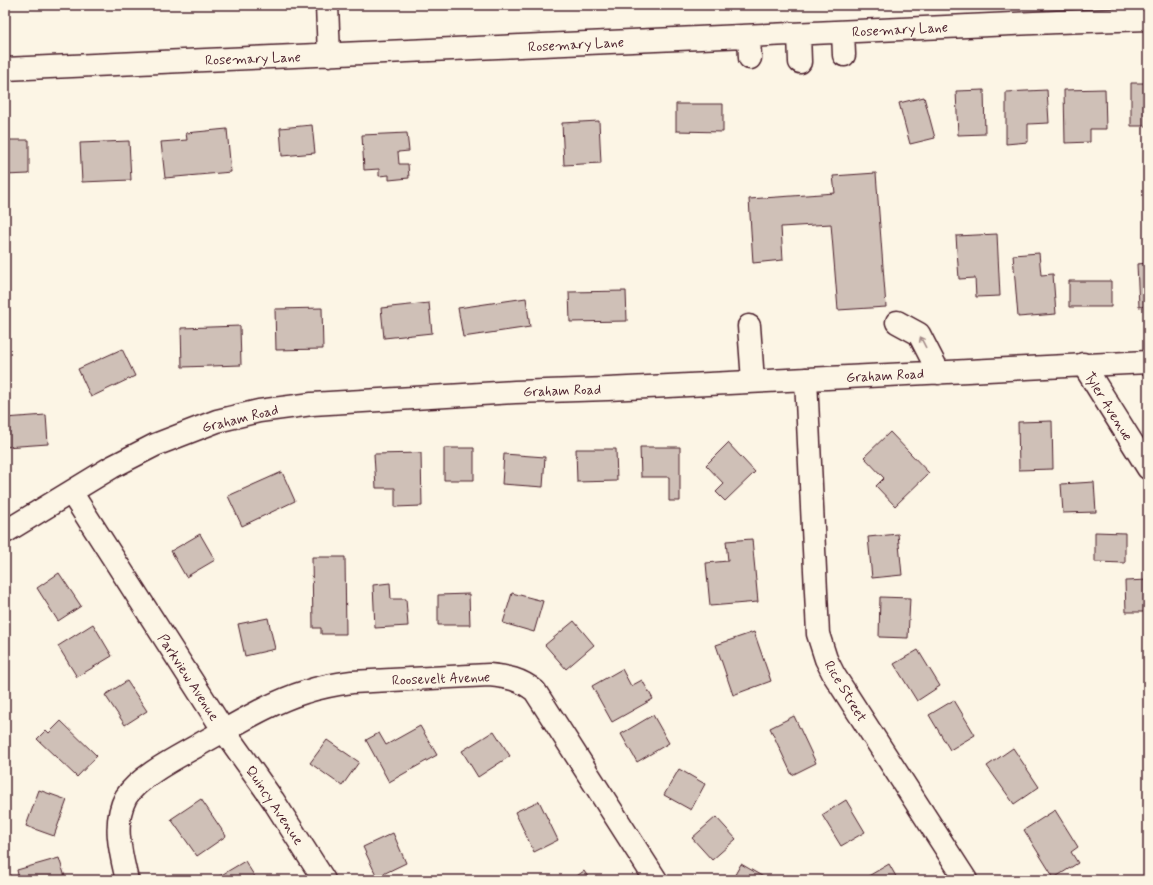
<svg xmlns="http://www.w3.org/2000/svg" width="1153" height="885" font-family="Mynerve,sans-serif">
<rect width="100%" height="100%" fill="#fcf5e5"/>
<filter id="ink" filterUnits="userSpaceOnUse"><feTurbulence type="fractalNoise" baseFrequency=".025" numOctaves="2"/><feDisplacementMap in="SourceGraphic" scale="8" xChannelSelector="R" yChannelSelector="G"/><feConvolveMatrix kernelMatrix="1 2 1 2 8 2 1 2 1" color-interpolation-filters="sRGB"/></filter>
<g filter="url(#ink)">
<!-- building -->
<path fill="#cfc0b7" stroke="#4a1f2b" d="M 1131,83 L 1148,83 L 1148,126 L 1131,126 Z
M 1105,89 L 1106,129 L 1090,129 L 1090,142 L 1065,143 L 1064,90 Z
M 984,90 L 985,134 L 958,135 L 956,91 Z
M 1047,90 L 1049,123 L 1028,124 L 1028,142 L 1006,144 L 1006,92 Z
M 924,97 L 935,138 L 910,144 L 899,103 Z
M 676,104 L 723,104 L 723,132 L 676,131 Z
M 599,121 L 601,163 L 564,165 L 562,123 Z
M 312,125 L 315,153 L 282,156 L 280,128 Z
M 227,129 L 231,172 L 165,178 L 161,142 L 187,140 L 186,133 Z
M 407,133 L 409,151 L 398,152 L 399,164 L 408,164 L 409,178 L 389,180 L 389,175 L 379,176 L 379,169 L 364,170 L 362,135 Z
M 5,140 L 29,140 L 29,174 L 5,175 Z
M 129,141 L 131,180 L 82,182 L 80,143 Z
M 876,173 L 886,307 L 838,310 L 831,224 L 781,227 L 783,260 L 753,263 L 749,199 L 835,193 L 833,176 Z
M 997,234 L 1000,296 L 976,297 L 975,278 L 959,279 L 956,236 Z
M 1039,253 L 1041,275 L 1053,274 L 1056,314 L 1018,317 L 1013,255 Z
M 1148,263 L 1148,306 L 1139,307 L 1137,264 Z
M 1069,281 L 1111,281 L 1111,307 L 1069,307 Z
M 626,291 L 627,321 L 570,322 L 569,292 Z
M 526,298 L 530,327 L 463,337 L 458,308 Z
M 429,303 L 432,333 L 384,338 L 381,308 Z
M 322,308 L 323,349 L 276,350 L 275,309 Z
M 240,326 L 241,365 L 182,367 L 181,328 Z
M 122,349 L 135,376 L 91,397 L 78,369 Z
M 46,415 L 48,444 L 5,447 L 5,418 Z
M 1052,421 L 1053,469 L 1019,470 L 1018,422 Z
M 890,432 L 929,473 L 895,506 L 876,486 L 884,478 L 864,457 Z
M 728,443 L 755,472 L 725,501 L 716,492 L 724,484 L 706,465 Z
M 640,447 L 680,447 L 680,501 L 669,501 L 669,477 L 641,477 Z
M 444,448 L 474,448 L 474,480 L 444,480 Z
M 576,449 L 616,449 L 617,481 L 577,482 Z
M 421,453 L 422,506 L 395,507 L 395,488 L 376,488 L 374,454 Z
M 504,454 L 545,457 L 543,487 L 502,484 Z
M 282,472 L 295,501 L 242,526 L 228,496 Z
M 1094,482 L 1096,512 L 1063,513 L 1061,484 Z
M 1095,532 L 1125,533 L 1125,563 L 1095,562 Z
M 200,534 L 215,560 L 186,577 L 171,551 Z
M 898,534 L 902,575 L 872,578 L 868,537 Z
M 752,539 L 758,602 L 710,606 L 706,563 L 728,561 L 726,541 Z
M 312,557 L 345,557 L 346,634 L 321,634 L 321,628 L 313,628 Z
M 59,573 L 81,606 L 58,621 L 37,588 Z
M 1148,580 L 1148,612 L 1126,612 L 1125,581 Z
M 390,583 L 391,599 L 406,599 L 408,626 L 375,628 L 373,585 Z
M 512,593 L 543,601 L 534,632 L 503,623 Z
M 469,594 L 470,625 L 438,625 L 438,595 Z
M 880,597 L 910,598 L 908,638 L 879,637 Z
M 268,618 L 275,649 L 245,656 L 238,624 Z
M 574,621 L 594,645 L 566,669 L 545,645 Z
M 93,624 L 112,656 L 77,677 L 58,646 Z
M 754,632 L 771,681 L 733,695 L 716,645 Z
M 918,650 L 940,686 L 917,701 L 894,664 Z
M 622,669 L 631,686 L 642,680 L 653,699 L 612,722 L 592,686 Z
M 127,681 L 147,711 L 125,725 L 105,695 Z
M 954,700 L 975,735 L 950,750 L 929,715 Z
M 653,715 L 669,743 L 637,762 L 621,734 Z
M 794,716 L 816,763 L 792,775 L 770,728 Z
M 61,721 L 97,756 L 77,777 L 37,739 L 46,730 L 49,733 Z
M 420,726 L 437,755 L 389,782 L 366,740 L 379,733 L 386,745 Z
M 494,731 L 510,756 L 478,777 L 462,751 Z
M 327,740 L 359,762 L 342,786 L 310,763 Z
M 1013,748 L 1039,787 L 1014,804 L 987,766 Z
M 679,769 L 705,784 L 691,810 L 664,795 Z
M 39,790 L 67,800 L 54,836 L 26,826 Z
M 201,799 L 226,836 L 197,856 L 171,819 Z
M 846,800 L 865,832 L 841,846 L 822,815 Z
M 539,801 L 558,840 L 534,852 L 515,812 Z
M 1055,810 L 1078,847 L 1071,852 L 1078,863 L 1054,878 L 1024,830 Z
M 716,817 L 736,839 L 712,860 L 692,838 Z
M 393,833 L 406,863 L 377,877 L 363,847 Z
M 59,858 L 66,880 L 19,880 L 17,870 Z
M 245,861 L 257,880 L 213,880 Z
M 741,864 L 767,879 L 766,880 L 732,880 Z
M 889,864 L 898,880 L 866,880 L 865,878 Z
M 584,871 L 590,880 L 571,880 Z"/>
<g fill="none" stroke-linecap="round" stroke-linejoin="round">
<!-- minor casing -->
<g stroke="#4a1f2b" stroke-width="25">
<path id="minor" d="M 327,5 L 329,55
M 843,32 L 844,55
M 799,34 L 800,62
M 749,36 L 750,58
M 5,69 L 1057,22 L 1148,19
M 897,322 L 919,334 L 939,373
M 749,326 L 753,381
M 1083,364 L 1148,468
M 806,379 L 818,634 L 826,659 L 834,675 L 966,880
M 71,492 L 224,731 L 273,800 L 324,880
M 5,532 L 112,467 L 155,445 L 217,421 L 259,411 L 312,404 L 515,392 L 608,389 L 1148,362
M 127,880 C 121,854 112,823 126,797 C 139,776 180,756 202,743 C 235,725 269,703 305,692 C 320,687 336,684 352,682 L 489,675 C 508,677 520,679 535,691 L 656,880"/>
</g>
<!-- minor -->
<use href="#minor" stroke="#fcf5e5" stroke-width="22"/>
</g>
<!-- one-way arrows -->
<defs><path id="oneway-shaft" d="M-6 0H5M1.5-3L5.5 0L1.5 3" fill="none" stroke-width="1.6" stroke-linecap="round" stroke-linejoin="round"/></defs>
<use stroke="#a38a88" href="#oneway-shaft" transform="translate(923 342) rotate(-117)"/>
</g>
<g text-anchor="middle" stroke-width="3" stroke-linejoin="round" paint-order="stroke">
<!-- street labels -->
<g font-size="14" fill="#4a1f2b" stroke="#fcf5e5">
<text transform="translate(900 29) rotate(-3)" y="5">Rosemary Lane</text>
<text transform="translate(576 44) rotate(-3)" y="5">Rosemary Lane</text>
<text transform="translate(253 58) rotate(-2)" y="5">Rosemary Lane</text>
<text transform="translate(885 375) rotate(-3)" y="5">Graham Road</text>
<text transform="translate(562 390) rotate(-2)" y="5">Graham Road</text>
<text transform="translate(1109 406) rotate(58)" y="5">Tyler Avenue</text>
<text transform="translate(240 418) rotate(-14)" y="5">Graham Road</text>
<text transform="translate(189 677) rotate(57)" y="5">Parkview Avenue</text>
<text transform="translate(441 678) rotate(-2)" y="5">Roosevelt Avenue</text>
<text transform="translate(846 691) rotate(59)" y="5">Rice Street</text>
<text transform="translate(275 805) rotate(56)" y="5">Quincy Avenue</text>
</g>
</g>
<!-- margin -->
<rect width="1153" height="885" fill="none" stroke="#fcf5e5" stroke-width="20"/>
<rect x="10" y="10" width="1133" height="865" fill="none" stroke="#4a1f2b" stroke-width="1.5" filter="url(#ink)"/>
</svg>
